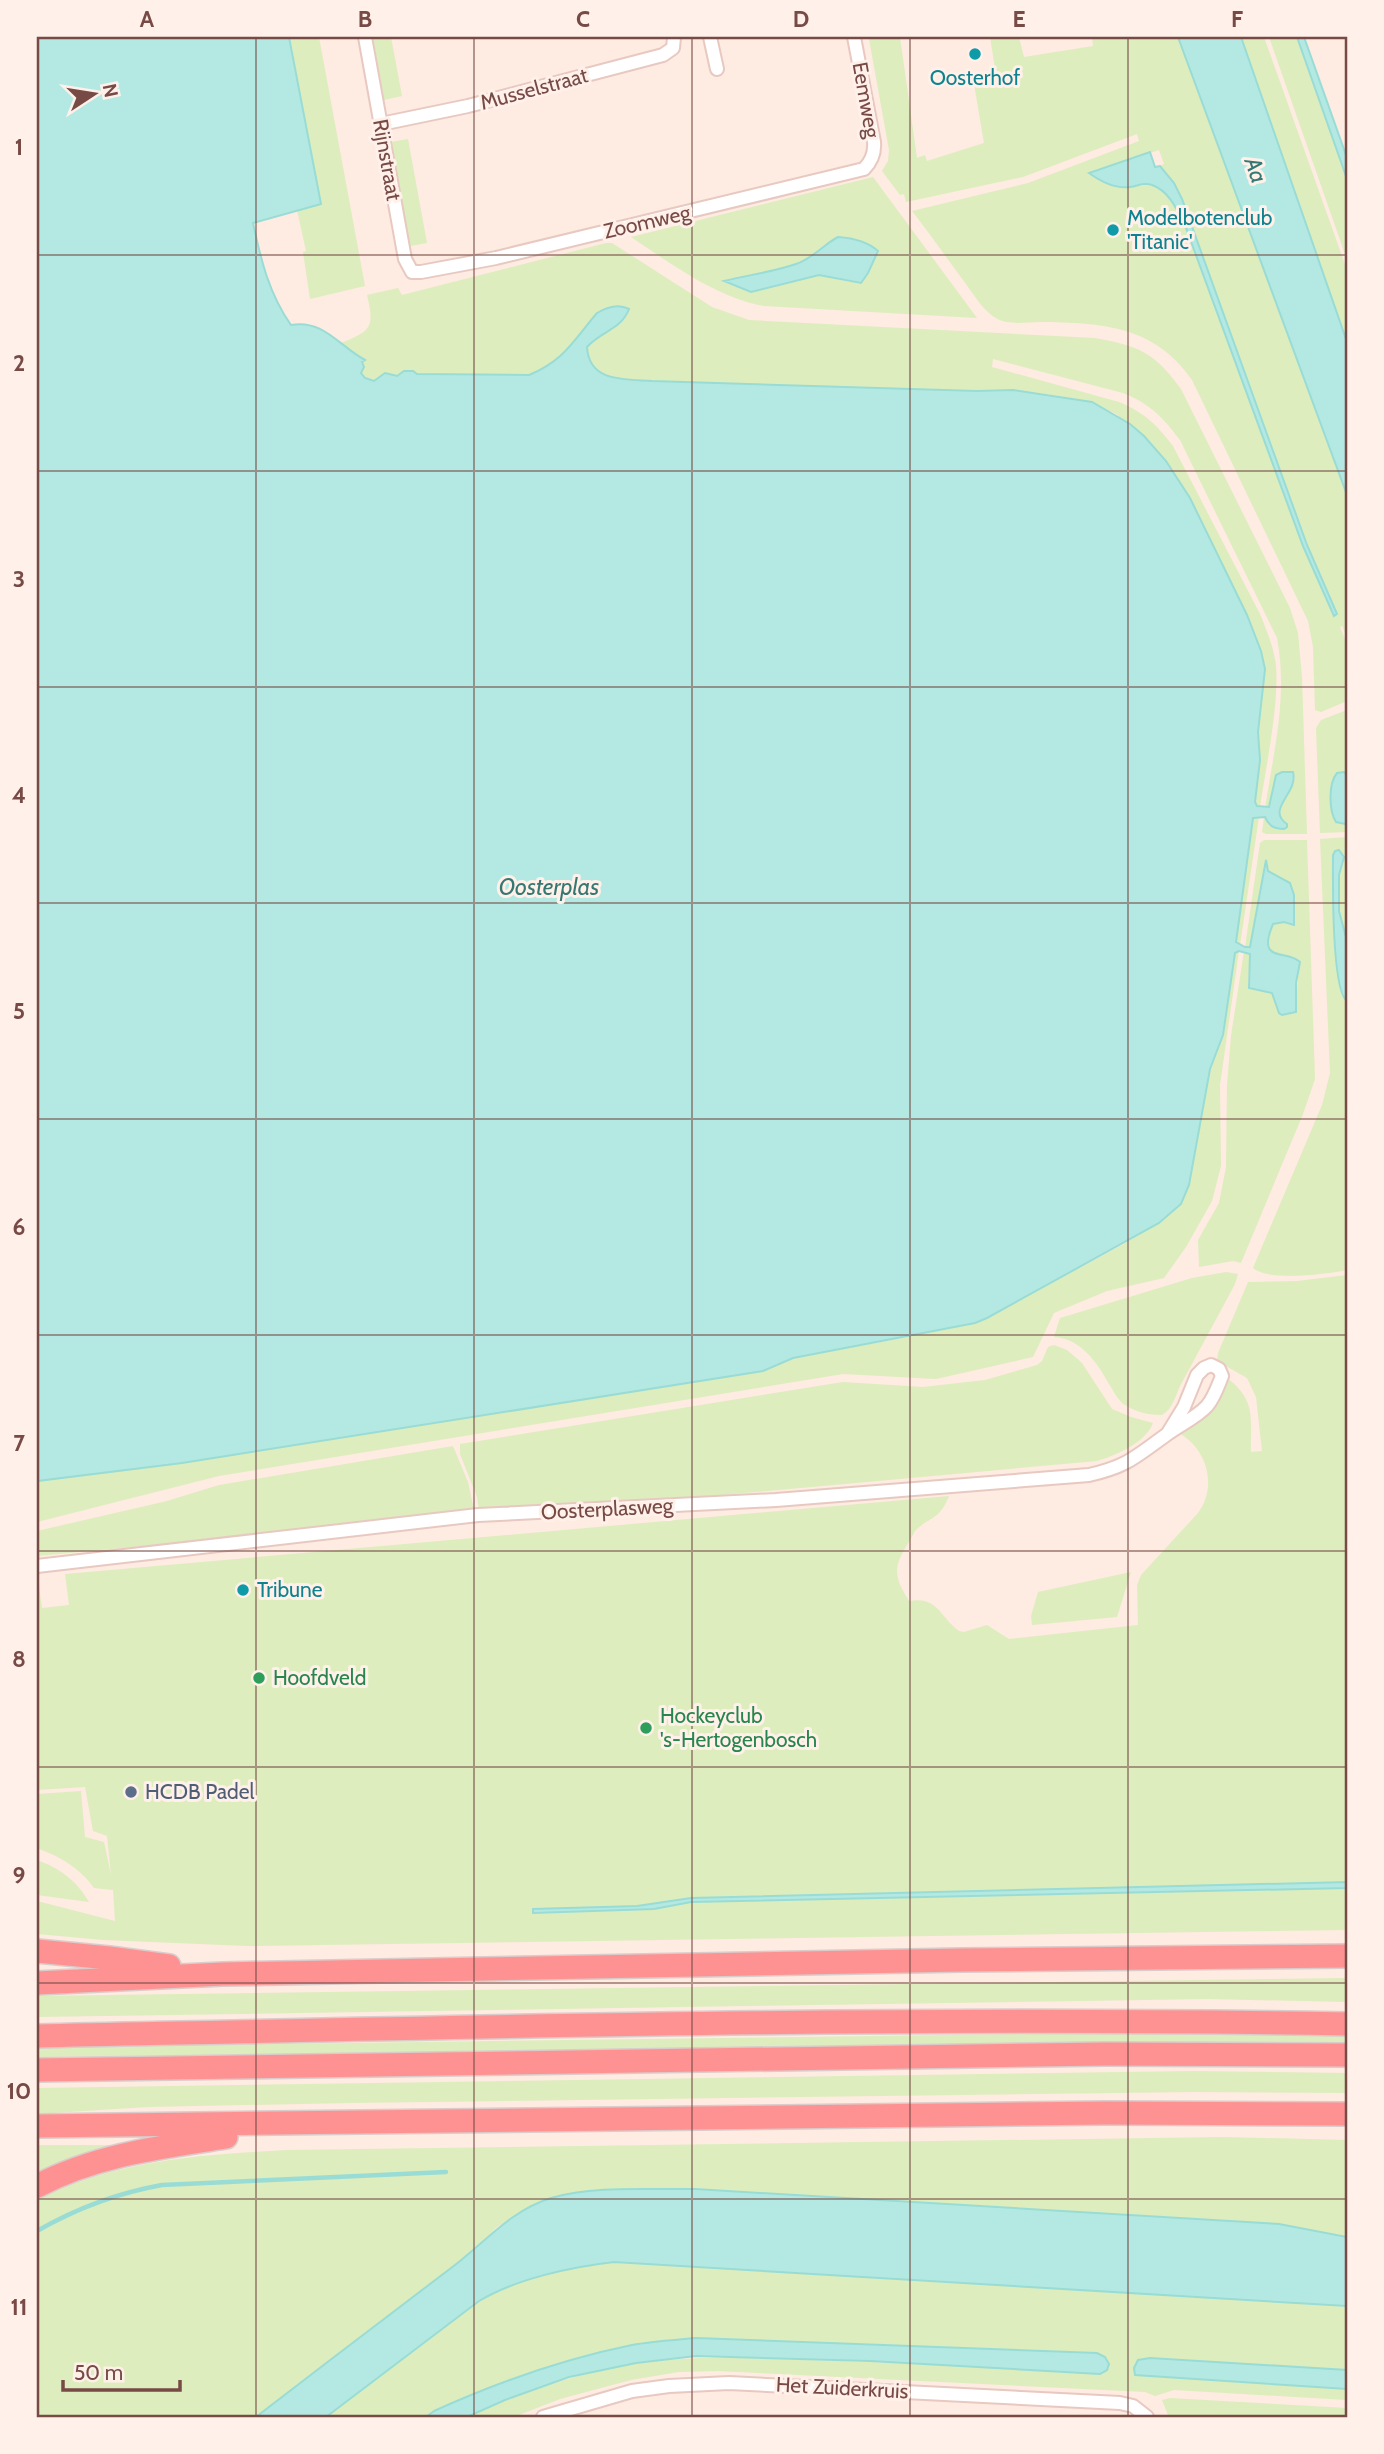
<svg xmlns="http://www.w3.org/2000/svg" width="1384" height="2454" font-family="Cabin,sans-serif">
<rect width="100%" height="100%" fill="#feebe1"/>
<!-- green -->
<path fill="#ddedbe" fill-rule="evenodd" d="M 290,37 L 319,37 L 365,286 L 310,299 L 303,252 L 306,251 L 297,210 L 320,203 Z
M 373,37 L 391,37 L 402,96 L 384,100 Z
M 871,37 L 900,37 L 917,158 L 925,155 L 927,161 L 984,143 L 973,78 L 996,75 L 990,37 L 1019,37 L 1024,57 L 1093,46 L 1092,37 L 1178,37 L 1347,495 L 1347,637 L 1342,626 L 1340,627 L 1347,644 L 1347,701 L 1321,712 L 1315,710 L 1313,647 L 1308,621 L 1192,380 C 1154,325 1102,323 1040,322 C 1024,322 1008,326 994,317 C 982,309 972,292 963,280 C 946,257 930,234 912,211 L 1028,183 L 1139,141 L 1137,134 L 1023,177 L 906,202 L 904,194 L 900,195 L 882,171 L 888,161 L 889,150 L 869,39 ZM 1159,150 L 1164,164 L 1160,166 L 1174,183 L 1182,199 L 1307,545 L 1337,614 L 1334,615 L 1303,546 L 1186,227 C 1182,220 1178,210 1173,203 C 1158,183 1152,184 1130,187 C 1116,189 1100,182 1089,173 Z
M 1241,37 L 1264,37 L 1347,270 L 1347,342 Z
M 1269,37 L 1297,37 L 1347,179 L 1347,260 Z
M 408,139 L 427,243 L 410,246 L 391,142 Z
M 873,177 L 977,318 L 764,306 C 715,297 672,264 631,237 ZM 847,237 L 875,248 L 878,251 L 868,273 L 850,282 L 819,275 L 751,292 L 725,281 L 797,264 L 809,258 L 825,244 Z
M 606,243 L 612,243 L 712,307 L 749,320 L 1095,338 C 1139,346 1154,352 1181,389 L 1290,608 L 1298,633 L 1302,677 L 1307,834 L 1266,834 L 1262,832 L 1264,817 L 1269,826 L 1279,829 L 1282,820 L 1279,813 L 1281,805 L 1288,795 L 1295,778 L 1293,772 L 1288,772 L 1274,784 L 1269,807 L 1265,808 C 1274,750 1288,696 1277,638 L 1180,440 C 1162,416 1150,404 1123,393 L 993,359 L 992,367 L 1119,402 C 1145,413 1156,424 1173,446 L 1260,614 C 1267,631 1274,648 1276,666 C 1279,706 1266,766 1260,807 L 1255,802 L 1260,760 L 1258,732 L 1265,669 L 1261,651 L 1247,615 L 1118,415 C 1081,394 1019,390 977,391 L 652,381 C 623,379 589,382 587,347 L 596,336 L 614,329 L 597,313 L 561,358 L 546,368 L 529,375 L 417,374 L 412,371 L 374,381 L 365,378 L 361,373 L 362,362 L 364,360 L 341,343 C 371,331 375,327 367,295 L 398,288 L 402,295 Z
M 1347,710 L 1347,832 L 1320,833 L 1316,728 L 1321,720 Z
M 1256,816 L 1259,817 L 1240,945 L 1236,942 L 1253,818 Z
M 1347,837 L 1347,1270 C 1326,1274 1270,1282 1253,1268 L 1322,1105 L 1330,1073 L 1320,839 Z
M 1264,840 L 1307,840 L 1315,1079 L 1303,1114 L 1241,1263 L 1233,1261 L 1199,1267 L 1198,1240 L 1219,1203 L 1226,1167 L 1227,1085 L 1231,1036 L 1244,951 L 1250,954 L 1248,984 L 1272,993 L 1279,1013 L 1297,1006 C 1296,989 1299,975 1299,959 C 1274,954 1260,955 1273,924 L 1284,922 L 1293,925 L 1290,883 L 1268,871 L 1266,864 L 1250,947 L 1245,947 L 1260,843 Z
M 1239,951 L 1220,1085 L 1221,1166 L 1212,1201 L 1186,1247 L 1164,1278 L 1107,1291 L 1054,1313 L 1033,1357 L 936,1379 L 843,1374 L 219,1476 L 37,1522 L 37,1481 L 182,1463 L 763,1371 L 793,1358 L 908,1337 L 987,1318 L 1122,1245 L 1159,1223 L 1175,1210 L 1210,1069 L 1223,1035 L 1235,953 Z
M 1226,1272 L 1238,1274 L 1235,1284 L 1179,1388 C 1175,1398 1172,1409 1162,1415 C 1149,1415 1136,1412 1125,1405 C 1117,1400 1114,1391 1109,1384 C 1097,1362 1080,1338 1054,1337 L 1060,1318 L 1192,1278 Z
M 1347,1275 L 1347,1882 L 691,1898 L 637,1906 L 533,1909 L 637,1910 L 691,1902 L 1347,1888 L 1347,1930 L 248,1946 L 103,1940 L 37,1934 L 37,1901 L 115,1921 L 113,1890 L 94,1888 C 79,1867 60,1857 37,1848 L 37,1794 L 81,1791 L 85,1837 L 104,1842 L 111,1875 L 107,1836 L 93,1831 L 85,1787 L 37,1790 L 37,1573 L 42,1608 L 69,1605 L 65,1574 L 949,1496 C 938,1522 931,1515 915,1531 C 913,1534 910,1541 907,1545 C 892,1569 895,1578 909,1601 C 938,1596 939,1616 959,1631 L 964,1632 L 987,1625 L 1009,1639 L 1138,1625 L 1137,1585 L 1141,1575 L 1198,1513 C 1218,1486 1207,1449 1179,1433 L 1227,1378 C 1257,1401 1250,1418 1251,1452 L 1262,1451 L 1256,1397 L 1247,1378 L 1217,1361 L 1218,1353 L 1248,1282 L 1297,1281 Z
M 1054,1345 L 1067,1350 L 1082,1363 L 1112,1409 L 1131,1417 L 1153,1423 C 1145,1443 1117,1455 1097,1461 L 480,1517 L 477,1497 L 460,1454 L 460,1444 L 843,1382 L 923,1387 L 985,1380 L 1037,1365 L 1042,1361 L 1048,1347 Z
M 453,1446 L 468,1482 L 475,1515 L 37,1556 L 37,1531 L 167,1501 L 219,1485 Z
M 1131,1572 L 1117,1617 L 1032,1625 L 1031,1616 L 1038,1592 Z
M 37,1860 C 61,1869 76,1880 89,1902 L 37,1895 Z
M 1347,1978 L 1347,2002 L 1208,1999 L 37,2017 L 37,1996 Z
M 1254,2031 L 1347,2034 L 1347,2043 L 1253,2042 L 37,2057 L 37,2047 Z
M 1192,2071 L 1347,2073 L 1347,2093 L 1193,2092 L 348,2103 L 148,2107 L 37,2114 L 37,2088 Z
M 1224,2137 L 1347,2140 L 1347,2237 L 1279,2224 L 695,2189 L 579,2192 L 524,2210 L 497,2227 L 465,2257 L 256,2417 L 37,2417 L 37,2200 C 115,2160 200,2155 286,2150 Z
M 37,2145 L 130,2145 L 37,2179 Z
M 614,2262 L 1347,2306 L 1347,2370 L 1150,2358 L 1135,2375 L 1347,2389 L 1347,2400 L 1174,2390 L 1155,2396 L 1145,2392 L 718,2371 L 679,2372 L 631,2380 L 560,2399 L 514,2417 L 467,2417 C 522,2393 578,2372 638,2363 C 695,2355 751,2358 808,2360 C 905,2362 1002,2369 1099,2374 L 1107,2370 L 1105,2357 L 1097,2353 L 696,2338 C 675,2340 653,2341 632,2345 C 563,2358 498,2382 434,2411 L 426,2417 L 326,2417 L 479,2301 C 516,2279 570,2267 614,2262 Z
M 1170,2398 L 1347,2408 L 1347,2417 L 1212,2417 L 1168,2415 L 1162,2400 Z"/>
<!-- water -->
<path fill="#b4e9e3" stroke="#99dcd5" stroke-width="2" d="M 37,37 L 289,37 L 321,204 L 253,223 C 261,260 269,294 291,325 C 323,319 339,346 365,360 L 362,362 L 364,367 L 361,373 L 365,378 L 374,381 L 385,373 L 397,376 L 404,371 L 413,371 L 417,374 L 529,375 C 564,361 574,340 597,313 C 607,307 618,303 629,309 C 621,330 601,331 587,347 C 589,382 623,379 652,381 L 977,391 L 1013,390 L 1092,402 L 1130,424 L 1144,436 L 1166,461 L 1190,498 L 1247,615 L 1261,651 L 1265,669 L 1258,732 L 1260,760 L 1255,802 L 1257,806 L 1269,807 L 1276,775 L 1282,772 L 1293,772 C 1299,793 1265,809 1287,824 L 1287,827 L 1284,829 C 1274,829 1269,826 1265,817 L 1253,818 L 1236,942 L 1245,947 L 1250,947 L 1266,860 L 1268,871 L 1290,883 L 1294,895 L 1294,925 L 1284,922 L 1273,924 C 1256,964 1286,949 1300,962 L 1296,983 L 1296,1012 L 1282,1015 L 1279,1013 L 1272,993 L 1249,988 L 1250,954 L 1239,951 L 1235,953 L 1223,1035 L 1210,1069 L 1189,1185 L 1181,1204 L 1159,1223 L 987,1318 L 975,1323 L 793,1358 L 763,1371 L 182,1463 L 37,1481 Z
M 1178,37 L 1241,37 L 1347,342 L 1347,495 Z
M 1297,37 L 1304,37 L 1347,158 L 1347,179 Z
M 1150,152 L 1155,167 L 1160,166 L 1174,183 L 1182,199 L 1307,545 L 1337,614 L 1334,616 L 1303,546 L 1186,228 C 1178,212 1170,191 1152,185 C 1143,182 1138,186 1130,187 C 1115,189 1100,181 1089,173 Z
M 838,237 C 852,238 868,242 878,251 L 868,273 L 861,283 L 819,275 L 751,292 L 724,281 C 748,275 773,272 796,264 C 812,259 823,245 838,237 Z
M 1337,773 L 1344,772 L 1347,775 L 1347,822 L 1345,824 L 1336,822 C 1329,811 1328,784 1337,773 Z
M 1339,850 L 1344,857 L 1339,875 L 1339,911 L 1347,941 L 1347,1001 C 1331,990 1333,879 1333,855 L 1335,851 Z
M 1347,1882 L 1347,1888 L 691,1902 L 654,1909 L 533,1913 L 533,1909 L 637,1906 L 691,1898 Z
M 695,2189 L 1279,2224 L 1347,2237 L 1347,2306 L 614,2262 C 570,2267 516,2279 479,2301 L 326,2417 L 256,2417 C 322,2366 389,2315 455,2265 C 487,2240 512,2210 551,2198 C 594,2185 650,2190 695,2189 Z
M 696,2338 L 1097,2353 L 1105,2357 L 1109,2364 L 1107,2370 L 1100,2374 L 870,2361 L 696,2356 L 636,2363 L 569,2377 L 505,2400 L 467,2417 L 426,2417 L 434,2411 C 498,2382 563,2359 632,2345 C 653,2341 675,2340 696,2338 Z
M 1150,2358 L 1347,2370 L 1347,2389 L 1135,2375 L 1134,2368 L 1138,2360 Z"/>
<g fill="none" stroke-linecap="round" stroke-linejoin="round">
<!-- stream -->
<path stroke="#99dcd5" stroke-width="4.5" d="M 37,2231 C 77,2208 117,2193 162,2185 L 446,2172"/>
<!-- minor casing -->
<g stroke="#e8c9c1" stroke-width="16">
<path id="minor" d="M 365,37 L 405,259 L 412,272 L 421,272 L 496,258 L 864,169 C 872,161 875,153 874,142 L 854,37
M 710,37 L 717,69
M 381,124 L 468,106 L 663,55 L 673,48 L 674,37
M 37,1566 L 478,1515 L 776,1500 L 1089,1475 C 1128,1466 1135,1457 1166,1435 C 1179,1425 1196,1418 1207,1406 C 1214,1398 1218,1386 1222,1376 L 1219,1369 L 1211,1365 L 1204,1368 L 1197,1375 L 1184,1407 L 1168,1433
M 543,2417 L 632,2391 L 669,2386 L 729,2383 L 1120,2403 L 1133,2406 L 1147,2417"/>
</g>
<!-- motorway casing -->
<g stroke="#d9cccb" stroke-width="26">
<path id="motorway" d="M 37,1951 L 109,1958 L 169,1966
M 37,1983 L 223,1974 L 962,1960 L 1347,1956
M 37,2036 C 474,2027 910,2016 1347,2024
M 37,2070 L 1105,2054 L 1347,2055
M 37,2126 L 1106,2113 L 1347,2114
M 37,2186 C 96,2155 161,2147 226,2137"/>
</g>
<!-- minor -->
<use href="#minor" stroke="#fff" stroke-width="12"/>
<!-- motorway -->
<use href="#motorway" stroke="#fe9292" stroke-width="23"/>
</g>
<!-- grid -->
<path fill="none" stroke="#774a46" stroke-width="2" stroke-opacity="0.55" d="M 256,37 L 256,2417M 474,37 L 474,2417M 692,37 L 692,2417M 910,37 L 910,2417M 1128,37 L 1128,2417M 37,255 L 1347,255M 37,471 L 1347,471M 37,687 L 1347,687M 37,903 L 1347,903M 37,1119 L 1347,1119M 37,1335 L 1347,1335M 37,1551 L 1347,1551M 37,1767 L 1347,1767M 37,1983 L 1347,1983M 37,2199 L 1347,2199"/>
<!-- markers -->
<g fill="#0f9aa8" stroke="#fff0e9" stroke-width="2.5">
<circle cx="975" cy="54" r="7"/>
<circle cx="1113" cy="230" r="7"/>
<circle cx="243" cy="1590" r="7"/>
</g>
<g fill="#2e9e5b" stroke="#fff0e9" stroke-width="2.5">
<circle cx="259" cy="1678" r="7"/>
<circle cx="646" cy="1728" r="7"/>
</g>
<circle fill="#5c6f8a" stroke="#fff0e9" stroke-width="2.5" cx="131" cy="1792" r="7"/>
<g text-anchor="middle" stroke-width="6" stroke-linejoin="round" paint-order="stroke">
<!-- culture labels -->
<g font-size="21" fill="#0d838f" stroke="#fff0e9" text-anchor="start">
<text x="975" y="85" text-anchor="middle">Oosterhof</text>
<text x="1127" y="225">Modelbotenclub<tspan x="1127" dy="24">'Titanic'</tspan></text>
<text x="257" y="1597">Tribune</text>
</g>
<!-- street labels -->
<g font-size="21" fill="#774a46" stroke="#fff0e9">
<text transform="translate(534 89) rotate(-15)" y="7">Musselstraat</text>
<text transform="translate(866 100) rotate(80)" y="7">Eemweg</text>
<text transform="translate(387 160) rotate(80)" y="7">Rijnstraat</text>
<text transform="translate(647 222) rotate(-13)" y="7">Zoomweg</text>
<text transform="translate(607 1509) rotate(-3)" y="7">Oosterplasweg</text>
<text transform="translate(842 2388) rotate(3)" y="7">Het Zuiderkruis</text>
</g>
<!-- leisure labels -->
<g font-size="21" fill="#27864d" stroke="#fff0e9" text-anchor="start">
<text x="273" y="1685">Hoofdveld</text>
<text x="660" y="1723">Hockeyclub<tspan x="660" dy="24">'s-Hertogenbosch</tspan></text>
</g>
<!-- service labels -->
<g font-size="21" fill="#4e5e75" stroke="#fff0e9" text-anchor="start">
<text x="145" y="1799">HCDB Padel</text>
</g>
<!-- water labels -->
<g font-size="23" font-style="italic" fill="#357771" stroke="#fff0e9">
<text transform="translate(1256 170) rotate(70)" y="8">Aa</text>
<text x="549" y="895">Oosterplas</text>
</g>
</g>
<!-- border -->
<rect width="1384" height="2454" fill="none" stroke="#fff0e9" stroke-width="77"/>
<!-- north arrow -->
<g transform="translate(94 94) rotate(78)" stroke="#fff0e9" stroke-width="5" paint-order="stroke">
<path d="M0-5L12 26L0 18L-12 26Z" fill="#774a46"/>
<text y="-10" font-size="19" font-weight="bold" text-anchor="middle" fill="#774a46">N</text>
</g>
<!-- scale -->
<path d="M63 2380v10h117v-10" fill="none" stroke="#774a46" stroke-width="3.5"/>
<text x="74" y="2380" font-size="21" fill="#774a46" stroke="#fff0e9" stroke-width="5" paint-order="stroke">50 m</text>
<rect x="38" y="38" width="1308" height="2378" fill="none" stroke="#774a46" stroke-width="2.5"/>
<g font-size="23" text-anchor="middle" font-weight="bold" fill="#774a46">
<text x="147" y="27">A</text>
<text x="365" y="27">B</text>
<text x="583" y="27">C</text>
<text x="801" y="27">D</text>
<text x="1019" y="27">E</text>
<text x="1237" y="27">F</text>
<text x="19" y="155">1</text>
<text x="19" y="371">2</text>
<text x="19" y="587">3</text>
<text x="19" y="803">4</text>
<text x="19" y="1019">5</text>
<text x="19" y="1235">6</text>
<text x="19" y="1451">7</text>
<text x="19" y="1667">8</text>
<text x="19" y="1883">9</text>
<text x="19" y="2099">10</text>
<text x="19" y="2315">11</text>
</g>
</svg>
